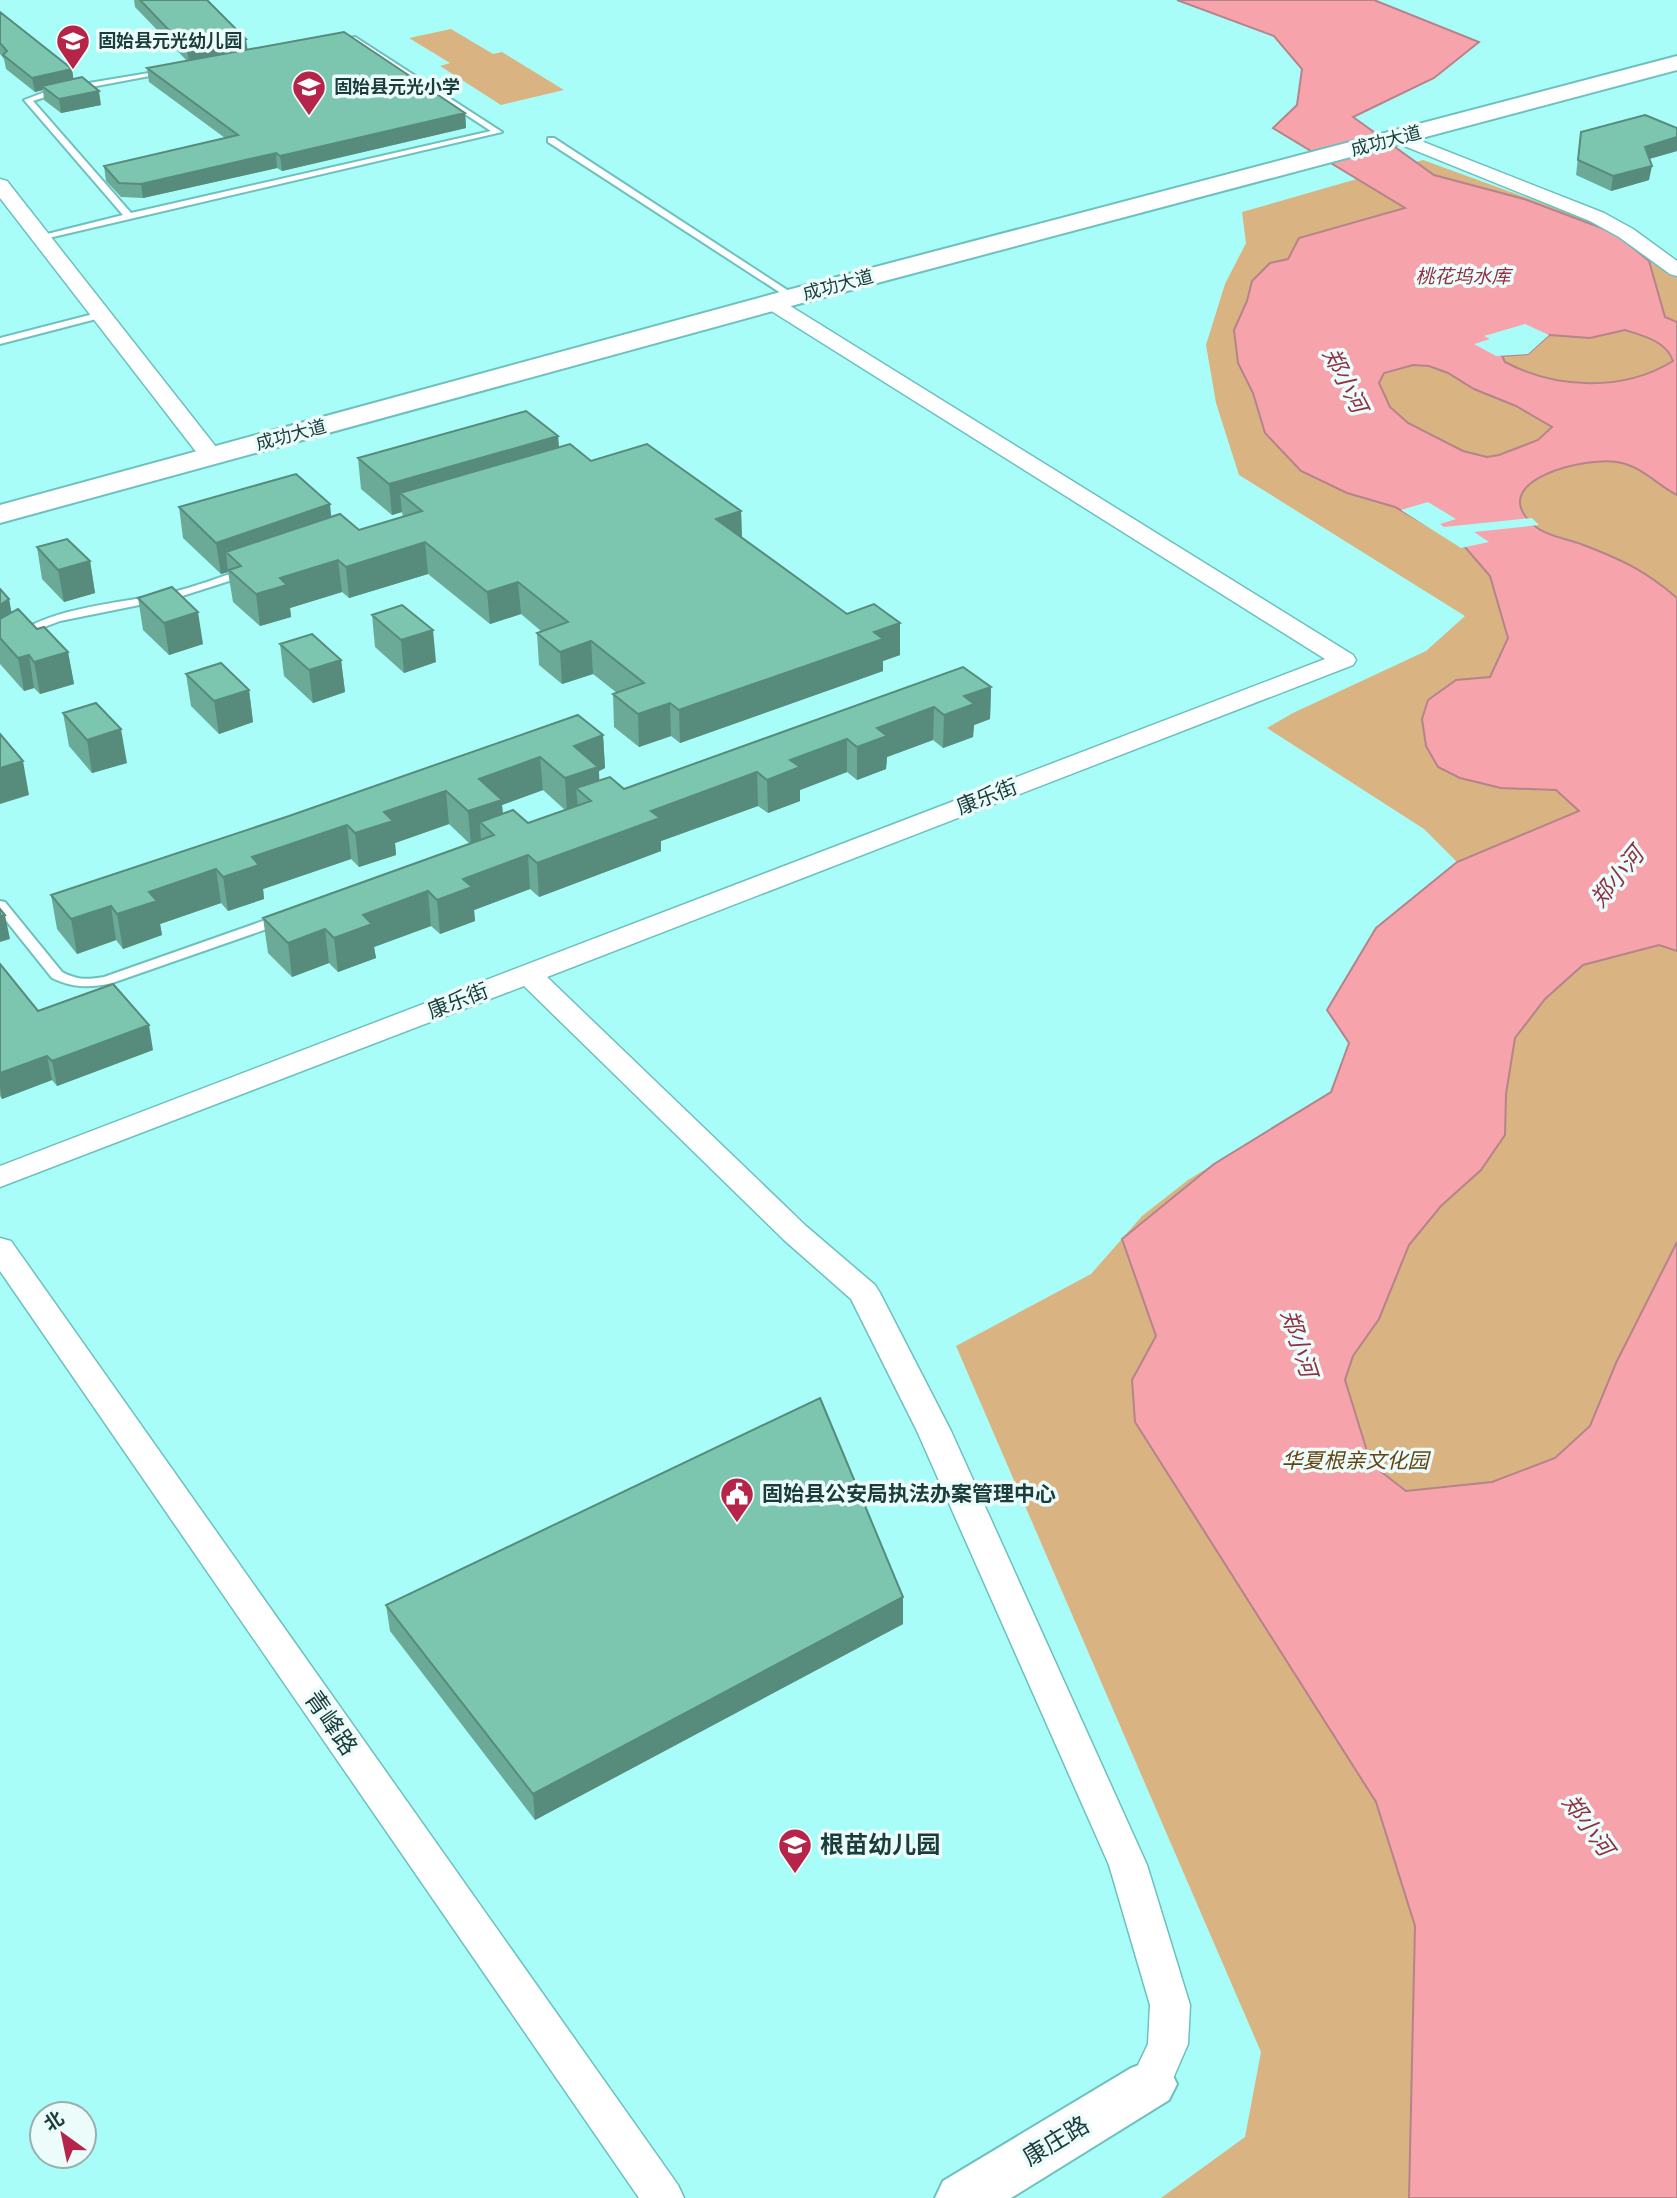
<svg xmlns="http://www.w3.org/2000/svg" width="1677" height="2198" font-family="'Times New Roman','Noto Sans SC',serif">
<rect width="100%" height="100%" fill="#a9fdf9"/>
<!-- green -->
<path fill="#dab383" d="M 451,29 L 493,54 L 502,52 L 564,90 L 501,105 L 440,66 L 450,63 L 409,38 Z
M 1423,160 L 1615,230 L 1677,277 L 1677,2198 L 1161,2198 L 1245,2137 L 1261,2052 L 956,1346 L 1091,1274 L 1142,1216 L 1188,1180 L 1331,1092 L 1349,1043 L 1327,1010 L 1376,928 L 1457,862 L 1424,829 L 1267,728 L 1293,713 L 1426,651 L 1465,616 L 1239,475 L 1216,403 L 1206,345 L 1225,284 L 1246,243 L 1242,212 Z"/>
<!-- water -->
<path fill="#f7a3ac" stroke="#b5848a" stroke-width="2" fill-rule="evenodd" d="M 1177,0 L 1374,0 L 1479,42 L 1434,78 L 1353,117 L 1434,175 L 1524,199 L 1615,233 L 1649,261 L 1665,317 L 1677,322 L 1677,495 C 1659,486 1643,468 1622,463 C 1590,454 1479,481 1536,527 C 1547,536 1567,539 1581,544 C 1620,559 1645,570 1677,598 L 1677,951 L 1659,945 L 1583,965 L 1545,999 L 1515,1038 L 1506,1094 L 1505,1135 L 1481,1170 L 1441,1206 L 1409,1245 L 1379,1319 L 1353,1356 L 1345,1380 L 1371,1464 L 1406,1491 L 1492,1482 L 1555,1458 L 1590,1426 L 1616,1363 L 1677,1242 L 1677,2198 L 1409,2198 L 1415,1926 L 1376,1802 L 1135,1422 L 1132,1380 L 1156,1336 L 1122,1239 L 1214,1164 L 1331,1092 L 1349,1043 L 1327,1010 L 1376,928 L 1457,862 L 1579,811 L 1556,790 L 1501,788 L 1460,778 L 1438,767 L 1426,746 L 1422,719 L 1428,700 L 1456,680 L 1490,677 L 1508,638 L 1490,576 L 1465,547 L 1395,507 L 1347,493 L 1301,471 L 1265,433 L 1253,393 L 1238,363 L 1234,330 L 1247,301 L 1252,281 L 1270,263 L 1288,259 L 1299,238 L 1405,208 L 1273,128 L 1297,105 L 1302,69 L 1274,36 ZM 1625,330 C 1644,336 1666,341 1673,361 C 1623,392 1556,389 1505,362 L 1502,356 L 1528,354 L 1549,335 L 1590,338 ZM 1413,365 L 1429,366 L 1448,373 L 1474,389 L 1516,406 L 1552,427 L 1538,440 L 1499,455 L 1487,457 L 1463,451 L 1408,423 L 1390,407 L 1379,383 L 1384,373 Z"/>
<!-- pier -->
<path fill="#a9fdf9" d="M 1525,324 L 1549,335 L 1528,354 L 1496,356 L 1474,344 L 1490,339 L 1484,336 Z
M 1428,502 L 1456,519 L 1440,524 L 1444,527 L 1532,518 L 1539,525 L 1474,532 L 1489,542 L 1461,548 L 1401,510 Z"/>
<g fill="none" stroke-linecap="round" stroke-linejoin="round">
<!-- service casing -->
<g stroke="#6dc0bd" stroke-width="4">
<path id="service" d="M 355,37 L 502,132 L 40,240 L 35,237 L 123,215 L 24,100 L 53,89 L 167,70 L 171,72 L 54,94 L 33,101 L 131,213 L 491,131 L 354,42 L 335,44 L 331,42 Z
M 548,138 L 554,138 L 798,297 L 790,299 L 548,142 Z
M 101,312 L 104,313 L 104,317 L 0,344 L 0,338 Z
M 247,569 L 253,572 L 251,574 L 179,597 L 60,621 L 39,629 L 0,654 L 0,645 C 47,606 112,605 169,593 C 196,587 221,576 247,569 Z
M 0,901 L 5,902 L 62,972 C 77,980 87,980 104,977 L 277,916 L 282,915 L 288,919 L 287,922 L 112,983 C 89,988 73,988 52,978 L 0,913 Z"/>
</g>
<!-- minor casing -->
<g stroke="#6dc0bd" stroke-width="3">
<path id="minor" d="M 1398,132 L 1604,213 L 1633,229 L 1677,261 L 1677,276 L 1670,274 L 1619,237 L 1590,221 L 1392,141 L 1389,137 Z
M 0,179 L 7,181 L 220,452 L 223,457 L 220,462 L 204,462 L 0,198 Z
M 772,297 L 779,299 L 1353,655 L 1356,660 L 1353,665 L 547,977 L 806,1226 L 875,1285 L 880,1293 L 951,1431 L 1147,1865 L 1190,2005 L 1188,2044 L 1165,2097 L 1150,2102 L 1135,2097 L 1129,2084 L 1148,2044 L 1150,2005 L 1109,1865 L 917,1431 L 851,1299 L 784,1240 L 524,986 L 0,1187 L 0,1166 L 1325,659 L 765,307 L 762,303 L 765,299 Z
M 0,1238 L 11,1241 L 678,2185 L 684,2198 L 639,2198 L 0,1271 Z"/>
</g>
<!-- secondary casing -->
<g stroke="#6dc0bd" stroke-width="4">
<path id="secondary" d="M 1150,2061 L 1169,2068 L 1177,2084 L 1169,2100 L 1011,2198 L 935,2198 L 943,2181 L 1131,2068 Z"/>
</g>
<!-- primary casing -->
<g stroke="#6dc0bd" stroke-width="4">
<path id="primary" d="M 1677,56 L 1677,70 L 802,303 L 0,523 L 0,505 L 784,291 Z"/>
</g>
<!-- service -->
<use href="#service" fill="#fff" fill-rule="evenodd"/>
<!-- minor -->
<use href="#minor" fill="#fff" fill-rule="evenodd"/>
<!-- secondary -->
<use href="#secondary" fill="#fff" fill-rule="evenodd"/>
<!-- primary -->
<use href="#primary" fill="#fff" fill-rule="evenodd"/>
</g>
<!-- wall -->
<path fill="#6baa97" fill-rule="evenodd" d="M 134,0 L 207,0 L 247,50 L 465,113 L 466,128 L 282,171 L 277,168 L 143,198 L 121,197 L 106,181 L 104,166 L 225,138 L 149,82 L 147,68 L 187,61 L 135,7 Z
M 0,12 L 72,69 L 73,79 L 101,105 L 61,113 L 44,100 L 43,90 L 35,92 L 6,69 L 4,59 L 0,54 Z
M 1677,128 L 1677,151 L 1649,159 L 1649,180 L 1611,191 L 1576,175 L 1581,132 Z
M 558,436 L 559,447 L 591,461 L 741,511 L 742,538 L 847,614 L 900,623 L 900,655 L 883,661 L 883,671 L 691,739 L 680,743 L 671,736 L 639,747 L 614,727 L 613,694 L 617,693 L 593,674 L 562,684 L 539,665 L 537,633 L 541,631 L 521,614 L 490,624 L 428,574 L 349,598 L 342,592 L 290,608 L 291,617 L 260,626 L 233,602 L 228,572 L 221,574 L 183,538 L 179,507 L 331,517 L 359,530 L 403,517 L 402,512 L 392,515 L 361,489 L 358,458 Z
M 37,547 L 90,561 L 95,593 L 64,602 L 42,579 Z
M 0,589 L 9,599 L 11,613 L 68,652 L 74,684 L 40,694 L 34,688 L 24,691 L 0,664 Z
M 138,598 L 203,644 L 169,655 L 143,630 Z
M 372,615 L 436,662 L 404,673 L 375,647 Z
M 280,644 L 341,660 L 345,692 L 313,703 L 284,676 Z
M 186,674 L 249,690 L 253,722 L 219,734 L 191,706 Z
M 991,687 L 990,719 L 974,725 L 973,737 L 943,748 L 933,740 L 887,757 L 886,769 L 857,780 L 847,772 L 800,790 L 800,801 L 768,813 L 758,806 L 661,841 L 661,851 L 539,897 L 530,889 L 474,910 L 475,921 L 440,934 L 431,926 L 374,947 L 376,958 L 338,972 L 329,963 L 292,977 L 268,953 L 263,918 L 470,844 L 449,824 L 395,843 L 396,855 L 359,867 L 351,859 L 263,889 L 264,899 L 228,911 L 221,903 L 160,924 L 162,935 L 123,949 L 116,940 L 77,954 L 57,929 L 51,895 L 603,735 L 605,768 L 599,771 L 599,781 L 624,789 ZM 543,790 L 565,810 L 528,823 L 503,814 L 502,805 Z
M 63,713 L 127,763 L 92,773 L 69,746 Z
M 0,964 L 38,1011 L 153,1050 L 57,1086 L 52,1080 L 2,1099 L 0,1096 Z
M 386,1605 L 903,1624 L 535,1820 L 390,1631 Z"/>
<!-- shaded-wall -->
<path fill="#578b7b" d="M 246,39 L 248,53 L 189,63 L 187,49 Z
M 72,69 L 74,83 L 42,86 L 43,90 L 35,92 L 32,78 Z
M 99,91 L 101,105 L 61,113 L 59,99 Z
M 465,113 L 466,128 L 282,171 L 280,156 Z
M 1677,137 L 1677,151 L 1642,161 L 1645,147 Z
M 276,153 L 277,168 L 143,198 L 141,184 Z
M 1652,166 L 1649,180 L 1611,191 L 1613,176 Z
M 558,436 L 560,466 L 400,493 L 402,512 L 392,515 L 389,484 Z
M 330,504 L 333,535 L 226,552 L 228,572 L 221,574 L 216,543 Z
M 741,511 L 742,542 L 716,519 Z
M 425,542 L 428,574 L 349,598 L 346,567 Z
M 338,560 L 342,592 L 290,608 L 291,617 L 260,626 L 256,594 L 280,578 Z
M 90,561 L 95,593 L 64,602 L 58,570 Z
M 518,582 L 521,614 L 490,624 L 487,592 Z
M 9,599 L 15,631 L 0,638 L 0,605 Z
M 198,612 L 203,644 L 169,655 L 164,623 Z
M 900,623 L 900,655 L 883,661 L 883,671 L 680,743 L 679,710 L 874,632 Z
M 433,630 L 436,662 L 404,673 L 401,640 Z
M 591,641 L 593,674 L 562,684 L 560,652 Z
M 68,652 L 74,684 L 40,694 L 34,662 Z
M 29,655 L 34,688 L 24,691 L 18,658 Z
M 341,660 L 345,692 L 313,703 L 309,670 Z
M 991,687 L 990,719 L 974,725 L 973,737 L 943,748 L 944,715 L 964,696 Z
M 249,690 L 253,722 L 219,734 L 214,701 Z
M 670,703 L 671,736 L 639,747 L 638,714 Z
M 934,707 L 933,740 L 887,757 L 886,769 L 857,780 L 857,747 L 877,728 Z
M 121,729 L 127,763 L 92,773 L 87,740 Z
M 603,735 L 605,768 L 599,771 L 600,800 L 591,801 L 576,788 L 578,808 L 567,812 L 565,778 L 574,746 Z
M 847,739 L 847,772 L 800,790 L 800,801 L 768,813 L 767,780 L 790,760 Z
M 540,757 L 543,790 L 502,805 L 504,834 L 494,835 L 480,822 L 481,842 L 471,845 L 468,811 L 479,779 Z
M 23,761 L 29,795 L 0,804 L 0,768 Z
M 757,772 L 758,806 L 661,841 L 661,851 L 539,897 L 537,863 L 651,811 Z
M 446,791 L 449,824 L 395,843 L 396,855 L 359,867 L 355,833 L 384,812 Z
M 347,825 L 351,859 L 263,889 L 264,899 L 228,911 L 223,877 L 252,857 Z
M 528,855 L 530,889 L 474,910 L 475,921 L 440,934 L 437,900 L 463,879 Z
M 216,869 L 221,903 L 160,924 L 162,935 L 123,949 L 117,914 L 149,892 Z
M 428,891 L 431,926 L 374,947 L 376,958 L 338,972 L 334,938 L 363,915 Z
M 111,906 L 116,940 L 77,954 L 71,919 Z
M 5,915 L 10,939 L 0,942 L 0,916 Z
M 325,929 L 329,963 L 292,977 L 288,943 Z
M 149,1025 L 153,1050 L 57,1086 L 52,1061 Z
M 47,1056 L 52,1080 L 2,1099 L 0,1087 L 0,1073 Z
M 903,1597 L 903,1624 L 535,1820 L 533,1794 Z"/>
<!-- building -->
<path fill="#7cc6b0" stroke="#578b7b" stroke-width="2" d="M 140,0 L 207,0 L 246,39 L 187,49 Z
M 0,12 L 72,69 L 32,78 L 3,55 L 7,51 L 0,43 Z
M 344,32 L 465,113 L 280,156 L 276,153 L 141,184 L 119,183 L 104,166 L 238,135 L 147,68 Z
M 82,77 L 99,91 L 59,99 L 42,86 Z
M 1645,115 L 1677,128 L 1677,137 L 1645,147 L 1652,166 L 1613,176 L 1578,160 L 1581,132 Z
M 526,411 L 558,436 L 389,484 L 358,458 Z
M 570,444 L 591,461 L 647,444 L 741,511 L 716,519 L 847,614 L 874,604 L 900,623 L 874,632 L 883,639 L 690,706 L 679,710 L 670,703 L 638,714 L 613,694 L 644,683 L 591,641 L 560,652 L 537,633 L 568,622 L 518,582 L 487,592 L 425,542 L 346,567 L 338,560 L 280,578 L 287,585 L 256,594 L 229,570 L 241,566 L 226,552 L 340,514 L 359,530 L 422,511 L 400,493 Z
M 296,474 L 330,504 L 216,543 L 179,507 Z
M 67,539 L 90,561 L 58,570 L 37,547 Z
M 172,587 L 198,612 L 164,623 L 138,598 Z
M 0,589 L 9,599 L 0,605 Z
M 402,605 L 433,630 L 401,640 L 372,615 Z
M 18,609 L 37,629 L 44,627 L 68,652 L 34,662 L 29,655 L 18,658 L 0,638 L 0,619 Z
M 312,634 L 341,660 L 309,670 L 280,644 Z
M 221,663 L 249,690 L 214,701 L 186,674 Z
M 963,667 L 991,687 L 964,696 L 974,704 L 944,715 L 934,707 L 877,728 L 887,736 L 857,747 L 847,739 L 790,760 L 800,767 L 767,780 L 757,772 L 651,811 L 660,818 L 537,863 L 528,855 L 463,879 L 472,887 L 437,900 L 428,891 L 363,915 L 372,924 L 334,938 L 325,929 L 288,943 L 263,918 L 494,835 L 480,822 L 513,810 L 528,823 L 591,801 L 576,788 L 610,777 L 624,789 Z
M 96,703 L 121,729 L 87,740 L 63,713 Z
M 578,715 L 603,735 L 574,746 L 598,767 L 565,778 L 540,757 L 479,779 L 502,800 L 468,811 L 446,791 L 384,812 L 393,821 L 355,833 L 347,825 L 252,857 L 259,865 L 223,877 L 216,869 L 149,892 L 157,901 L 117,914 L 111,906 L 71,919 L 51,895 L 289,816 Z
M 0,734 L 23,761 L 0,768 Z
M 0,909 L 5,915 L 0,916 Z
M 0,964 L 38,1011 L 113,984 L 149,1025 L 52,1061 L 47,1056 L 0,1073 Z
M 820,1398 L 903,1597 L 533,1794 L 386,1605 Z"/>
<!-- icons -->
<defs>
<g id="school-pin" transform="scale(1.75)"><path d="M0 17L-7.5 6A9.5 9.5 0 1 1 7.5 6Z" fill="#b62549" stroke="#ecfcfb"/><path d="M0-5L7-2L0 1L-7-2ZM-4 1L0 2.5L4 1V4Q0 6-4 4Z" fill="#fff"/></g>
<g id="civic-pin" transform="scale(1.75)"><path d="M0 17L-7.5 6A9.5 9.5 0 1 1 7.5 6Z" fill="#b62549" stroke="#ecfcfb"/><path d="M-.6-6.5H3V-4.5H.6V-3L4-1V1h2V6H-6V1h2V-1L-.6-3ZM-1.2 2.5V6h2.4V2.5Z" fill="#fff"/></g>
</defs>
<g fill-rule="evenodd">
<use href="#school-pin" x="73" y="41"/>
<use href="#school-pin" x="309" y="87"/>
<use href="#civic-pin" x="737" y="1494"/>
<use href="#school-pin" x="795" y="1845"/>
</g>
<g text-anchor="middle" stroke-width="7" stroke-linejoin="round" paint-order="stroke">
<!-- far-poi labels -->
<g font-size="18" font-weight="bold" fill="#1a3d3c" stroke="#ecfcfb" text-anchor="start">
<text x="98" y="47">固始县元光幼儿园</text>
<text x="334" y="93">固始县元光小学</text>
</g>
<!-- far-street labels -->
<g font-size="18" fill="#1a3d3c" stroke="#ecfcfb">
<text transform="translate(1386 141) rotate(-15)" y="6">成功大道</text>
<text transform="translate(838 285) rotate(-15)" y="6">成功大道</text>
<text transform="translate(291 435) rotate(-15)" y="6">成功大道</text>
</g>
<!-- far-water labels -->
<g font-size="19" font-style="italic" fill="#903042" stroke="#ecfcfb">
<text x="1463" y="283">桃花坞水库</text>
</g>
<!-- street labels -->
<g font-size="21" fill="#1a3d3c" stroke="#ecfcfb">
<text transform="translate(987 797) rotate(-21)" y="7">康乐街</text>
<text transform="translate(458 1001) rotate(-21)" y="7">康乐街</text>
</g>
<!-- park labels -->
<g font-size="21" font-style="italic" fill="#644311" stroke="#ecfcfb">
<text x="1355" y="1468">华夏根亲文化园</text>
</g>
<!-- poi labels -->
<g font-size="21" font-weight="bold" fill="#1a3d3c" stroke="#ecfcfb" text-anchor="start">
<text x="762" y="1501">固始县公安局执法办案管理中心</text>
</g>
<!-- water labels -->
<g font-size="23" font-style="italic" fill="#903042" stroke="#ecfcfb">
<text transform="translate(1345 380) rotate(63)" y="8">郑小河</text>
<text transform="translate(1617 877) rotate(-51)" y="8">郑小河</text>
<text transform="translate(1299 1343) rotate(72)" y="8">郑小河</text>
<text transform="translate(1588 1825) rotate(54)" y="8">郑小河</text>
</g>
<!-- near-street labels -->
<g font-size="24" fill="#1a3d3c" stroke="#ecfcfb">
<text transform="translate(331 1723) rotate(55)" y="8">青峰路</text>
<text transform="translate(1056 2141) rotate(-31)" y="8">康庄路</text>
</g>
<!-- near-poi labels -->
<g font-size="24" font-weight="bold" fill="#1a3d3c" stroke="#ecfcfb" text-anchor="start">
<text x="820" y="1853">根苗幼儿园</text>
</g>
</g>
<!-- north arrow -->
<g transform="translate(63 2135) rotate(327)"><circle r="33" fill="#ecfcfb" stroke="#98b0af" stroke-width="2"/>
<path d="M0-5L12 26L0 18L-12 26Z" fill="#b62549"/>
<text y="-10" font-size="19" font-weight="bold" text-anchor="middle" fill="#1a3d3c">北</text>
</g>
</svg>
